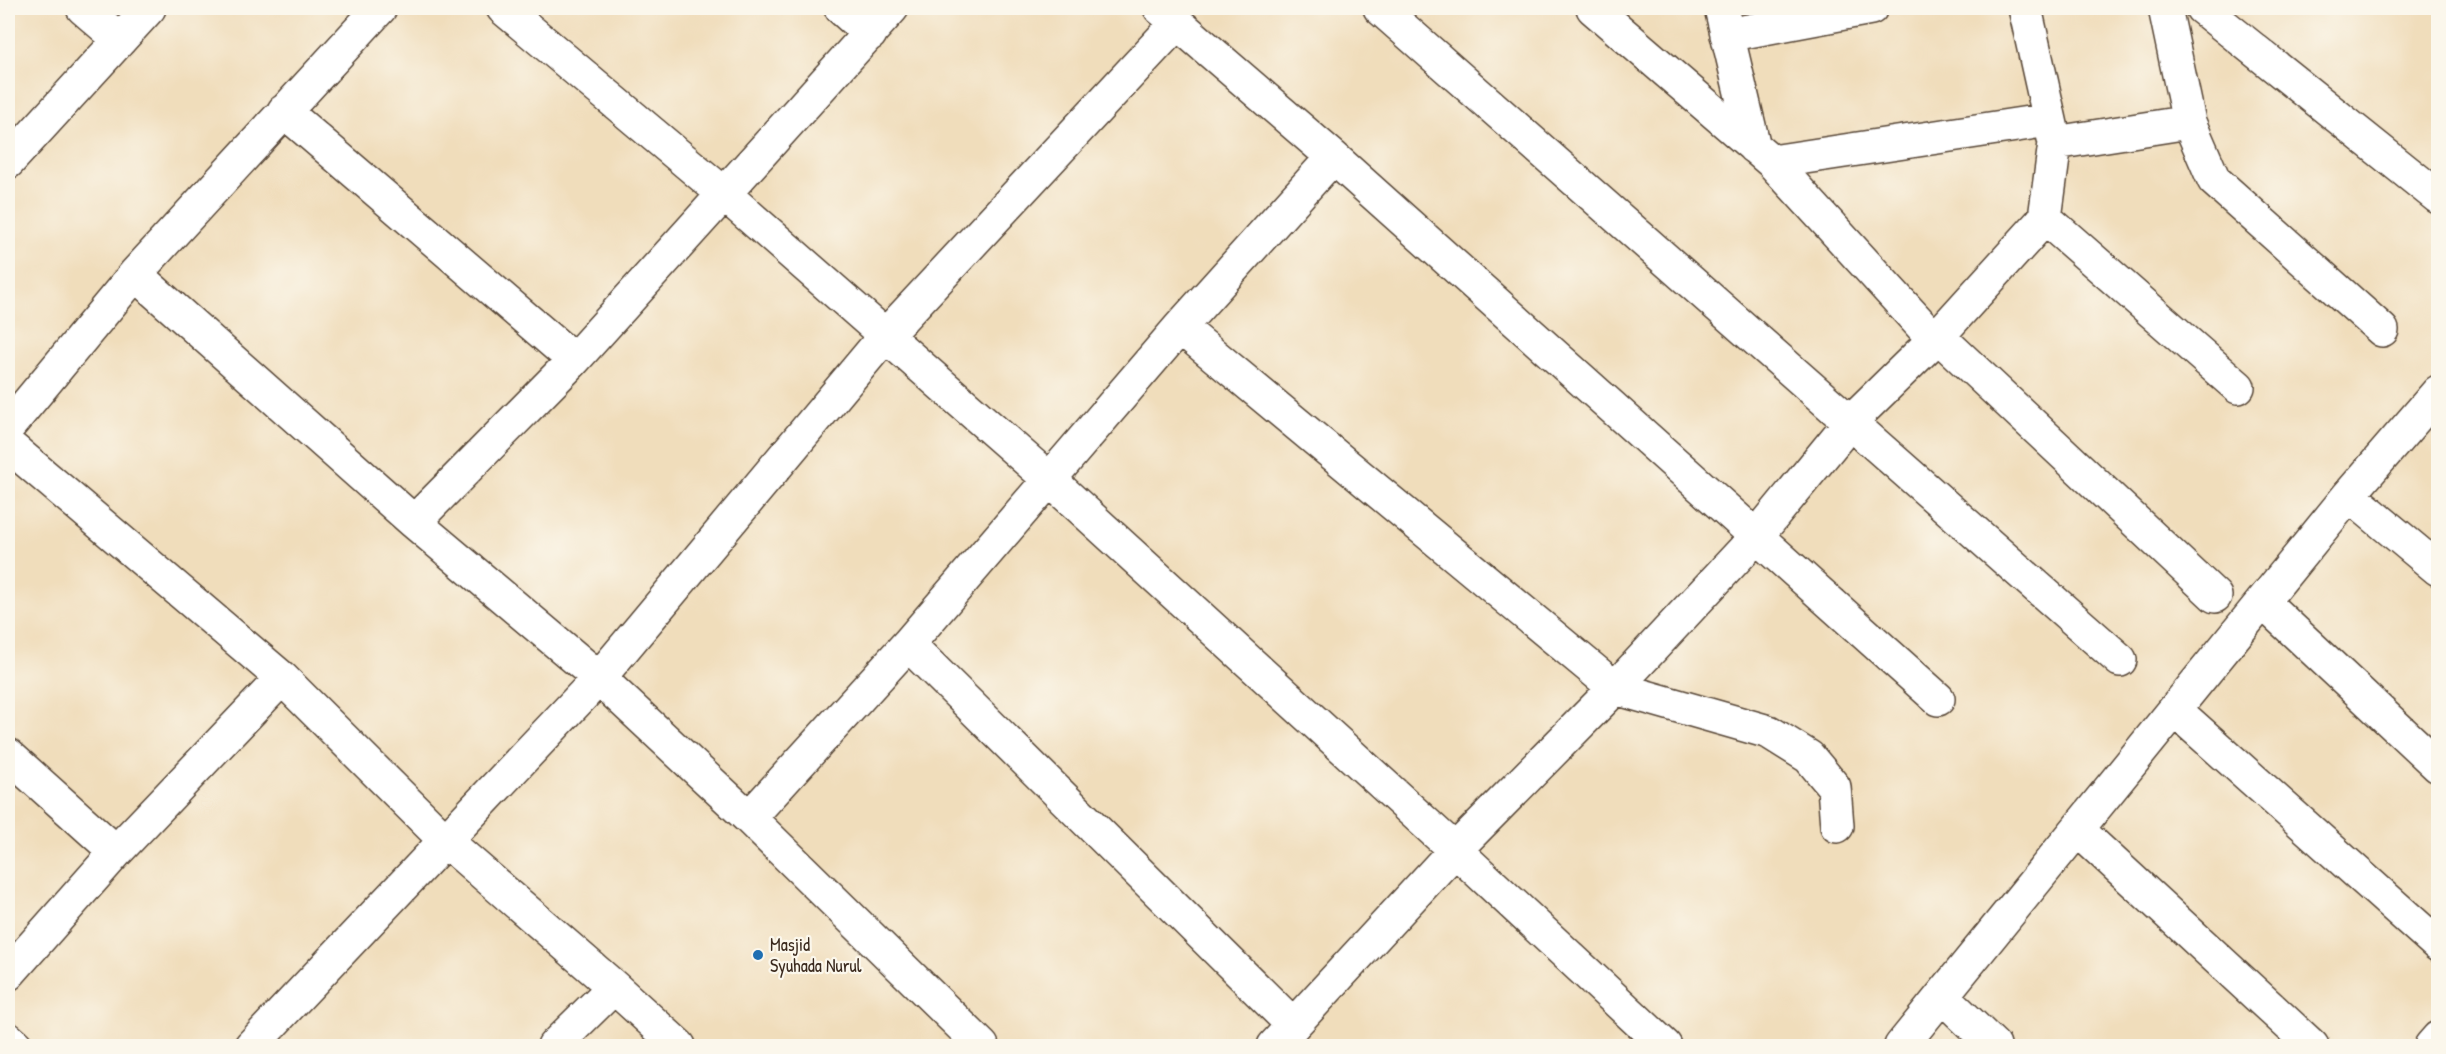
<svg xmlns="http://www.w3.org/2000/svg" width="2446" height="1054" font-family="'Patrick Hand',sans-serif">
<rect width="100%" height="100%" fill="#fbf7ec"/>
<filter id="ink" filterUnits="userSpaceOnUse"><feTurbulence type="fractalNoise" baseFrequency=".0167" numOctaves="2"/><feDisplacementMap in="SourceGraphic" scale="12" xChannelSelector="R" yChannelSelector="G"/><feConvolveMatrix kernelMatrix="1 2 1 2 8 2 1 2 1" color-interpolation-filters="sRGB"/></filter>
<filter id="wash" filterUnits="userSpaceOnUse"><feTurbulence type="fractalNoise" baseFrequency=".008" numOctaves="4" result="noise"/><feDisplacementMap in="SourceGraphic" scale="24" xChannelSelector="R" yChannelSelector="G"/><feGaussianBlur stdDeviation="1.35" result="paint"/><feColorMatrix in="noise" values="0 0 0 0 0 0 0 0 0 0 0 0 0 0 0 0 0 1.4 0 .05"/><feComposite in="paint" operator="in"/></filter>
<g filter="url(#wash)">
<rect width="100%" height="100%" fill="#f0ddbb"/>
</g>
<g filter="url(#ink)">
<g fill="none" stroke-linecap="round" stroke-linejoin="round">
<!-- minor casing -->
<g stroke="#564536" stroke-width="36">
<path id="minor" d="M 83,8 L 120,40
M 503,8 L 723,193 L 1050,480 L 1455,850 L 1665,1046
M 841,8 L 870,34
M 1160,8 L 1333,157 L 1938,699
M 1380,8 L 2120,660
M 1593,8 L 1772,162 L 1924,328 L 1938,336 L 2215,596
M 1721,8 L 1754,147
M 2165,8 L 2189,122 L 2214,180 L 2382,330
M 2202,8 L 2438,197
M 1727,35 L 1871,8
M 284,111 L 574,360
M 2055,143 L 2189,122
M 8,162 L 149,8
M 1772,162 L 2049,120
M 2045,218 L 2238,387
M 135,274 L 414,522 L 599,678 L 749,818 L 982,1046
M 1180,327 L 1615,688 L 1769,732 L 1809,757 L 1834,787 L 1837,826
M 8,427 L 135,274 L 380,8
M 8,445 L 282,678 L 447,842 L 614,987 L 679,1046
M 2349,495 L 2438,569
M 414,522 L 574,360 L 892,8
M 2263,602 L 2438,766
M 908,644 L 1292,1024
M 2175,710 L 2438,945
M 8,755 L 116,852
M 749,818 L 908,644 L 1180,327 L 1333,157
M 2078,830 L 2312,1046
M 8,974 L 116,852 L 282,678
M 1942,996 L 1994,1046
M 8,1039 L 16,1046
M 251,1046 L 599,678 L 885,336 L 1177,23
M 554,1046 L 614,987
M 1274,1046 L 1455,850 L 1615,688 L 1756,537 L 1851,421 L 1938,336 L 2045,218 L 2055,143 L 2025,8
M 1901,1046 L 2349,495 L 2438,392
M 2431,1046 L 2438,1038"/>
</g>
<!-- minor -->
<use href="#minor" stroke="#fff" stroke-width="33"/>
</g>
</g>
<!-- markers -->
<circle fill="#1f6fb2" stroke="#fbf7ec" stroke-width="2" cx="758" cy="955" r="6"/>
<g text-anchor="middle" stroke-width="4.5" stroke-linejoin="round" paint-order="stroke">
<!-- poi labels -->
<g font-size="18" fill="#3b2a1e" stroke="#fbf7ec" text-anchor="start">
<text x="770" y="951">Masjid<tspan x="770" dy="21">Syuhada Nurul</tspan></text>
</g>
</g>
<!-- margin -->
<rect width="2446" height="1054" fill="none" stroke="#fbf7ec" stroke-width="30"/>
</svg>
